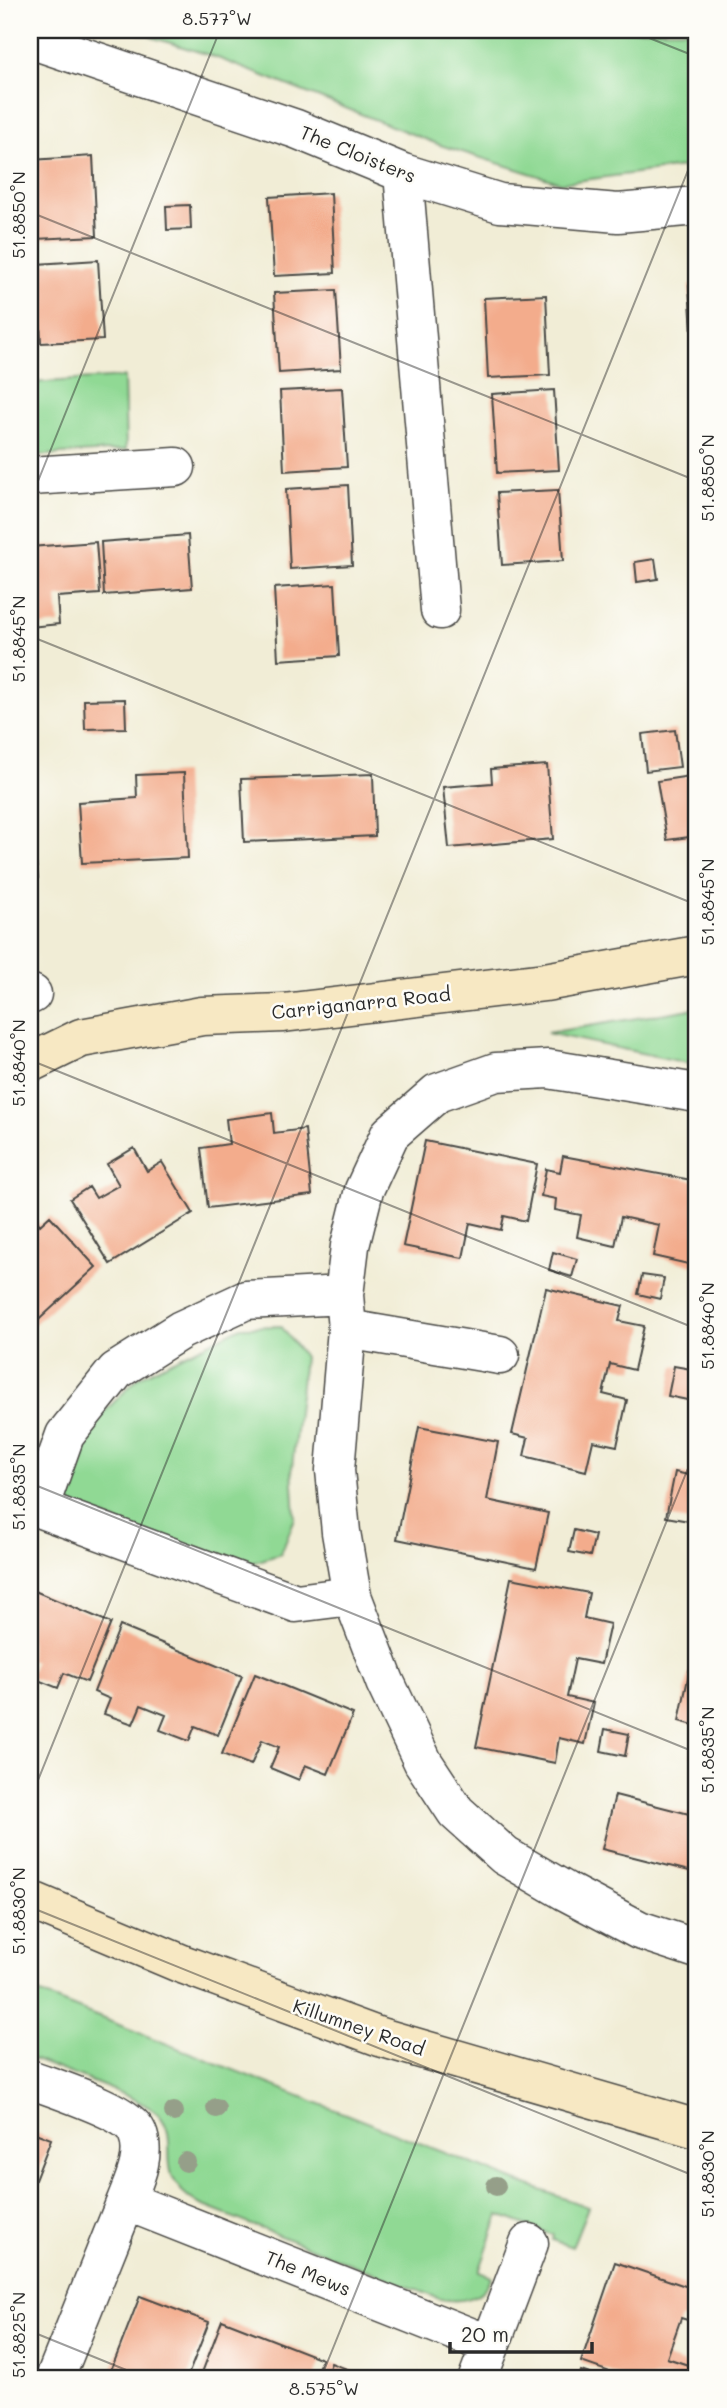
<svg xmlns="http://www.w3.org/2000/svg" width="727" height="2408" font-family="Mali,sans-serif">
<rect width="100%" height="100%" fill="#fdfcf7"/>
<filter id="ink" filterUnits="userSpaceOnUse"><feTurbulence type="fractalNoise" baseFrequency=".0143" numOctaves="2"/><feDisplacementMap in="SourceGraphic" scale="14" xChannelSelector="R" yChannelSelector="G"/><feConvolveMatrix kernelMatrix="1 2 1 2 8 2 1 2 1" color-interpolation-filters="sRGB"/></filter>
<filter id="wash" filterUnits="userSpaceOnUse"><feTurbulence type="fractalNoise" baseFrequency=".00686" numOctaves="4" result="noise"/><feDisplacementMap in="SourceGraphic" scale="28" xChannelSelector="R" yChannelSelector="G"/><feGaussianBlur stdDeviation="1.57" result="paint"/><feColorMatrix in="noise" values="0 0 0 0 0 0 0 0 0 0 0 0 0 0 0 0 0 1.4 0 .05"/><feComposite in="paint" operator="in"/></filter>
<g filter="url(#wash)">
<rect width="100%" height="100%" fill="#f1edd6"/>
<!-- green -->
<path fill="#90d994" stroke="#5e8260" stroke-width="2" d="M 129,30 L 471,30 L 484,39 L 504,30 L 697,30 L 697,165 L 561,183 L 440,145 L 215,57 Z
M 124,377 L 126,450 L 30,456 L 30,383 Z
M 697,1008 L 697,1065 L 547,1033 Z
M 281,1326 L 304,1357 L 292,1468 L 295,1518 L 281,1554 L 236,1568 L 66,1502 L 57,1488 L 81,1435 L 139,1377 L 241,1327 Z
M 30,1990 L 524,2184 L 588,2207 L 572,2247 L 552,2240 L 553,2235 L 499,2215 L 479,2272 L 492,2277 C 481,2300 462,2303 440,2299 L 199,2204 C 148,2174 184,2144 159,2115 C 146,2099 54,2068 30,2058 Z"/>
<g id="blocks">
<!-- building -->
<path fill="#f3ac8c" d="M 93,156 L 97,236 L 35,239 L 31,160 Z
M 331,193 L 335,273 L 274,276 L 269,197 Z
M 190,205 L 191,229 L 167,230 L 166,206 Z
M 98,260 L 103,340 L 41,343 L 37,264 Z
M 697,284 L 697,364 L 694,365 L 689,285 Z
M 336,290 L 341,369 L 279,373 L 274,293 Z
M 546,295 L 550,375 L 488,378 L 484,298 Z
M 342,388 L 347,467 L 284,471 L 280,391 Z
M 554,390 L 559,470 L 497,473 L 492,394 Z
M 348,485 L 352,565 L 290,569 L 286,489 Z
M 558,490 L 563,561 L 502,565 L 497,493 Z
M 188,535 L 192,588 L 104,595 L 101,542 Z
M 96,542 L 100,594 L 57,597 L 59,624 L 30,627 L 30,547 Z
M 655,559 L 658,579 L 637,582 L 635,562 Z
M 335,584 L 339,656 L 278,660 L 274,588 Z
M 30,695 L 35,695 L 36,748 L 30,749 Z
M 125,699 L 126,728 L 85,729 L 84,700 Z
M 675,730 L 680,767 L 646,771 L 642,734 Z
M 547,765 L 553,839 L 449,848 L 443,787 L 492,783 L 491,769 Z
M 184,773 L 188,858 L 82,863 L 78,802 L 137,798 L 136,775 Z
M 373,774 L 375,836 L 244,842 L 241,779 Z
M 697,775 L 697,836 L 667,840 L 657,781 Z
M 30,819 L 38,878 L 30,879 Z
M 272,1113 L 274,1133 L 305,1129 L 312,1195 L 208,1208 L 201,1148 L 229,1144 L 226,1119 Z
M 425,1141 L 537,1164 L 526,1221 L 504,1216 L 501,1230 L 470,1223 L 463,1258 L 403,1246 Z
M 134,1148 L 147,1171 L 162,1162 L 193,1213 L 110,1264 L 70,1199 L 89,1187 L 96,1198 L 119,1185 L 107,1164 Z
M 563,1156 L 697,1181 L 697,1266 L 653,1256 L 659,1225 L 621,1217 L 615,1246 L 577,1237 L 581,1215 L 555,1210 L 556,1199 L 541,1196 L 546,1169 L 560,1172 Z
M 30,1213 L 40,1225 L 50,1216 L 96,1267 L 30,1328 Z
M 553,1252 L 577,1259 L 572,1277 L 549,1270 Z
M 642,1275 L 664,1278 L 660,1299 L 638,1294 Z
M 546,1288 L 623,1306 L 619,1321 L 644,1326 L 634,1370 L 610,1364 L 603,1394 L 627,1400 L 617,1446 L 593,1441 L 586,1471 L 524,1456 L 528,1438 L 512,1434 Z
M 674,1366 L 697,1370 L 692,1401 L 668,1396 Z
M 419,1427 L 498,1442 L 487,1500 L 548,1513 L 536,1568 L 397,1539 Z
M 675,1472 L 697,1477 L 689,1521 L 666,1517 Z
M 574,1530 L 595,1535 L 590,1556 L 569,1552 Z
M 511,1578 L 589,1593 L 584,1618 L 610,1624 L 601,1664 L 575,1659 L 567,1697 L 594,1703 L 585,1744 L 559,1738 L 555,1763 L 476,1747 Z
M 30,1589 L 111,1623 L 87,1682 L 64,1673 L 58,1688 L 30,1677 L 35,1662 L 30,1660 Z
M 120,1626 L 242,1676 L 218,1735 L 195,1726 L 189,1741 L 160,1730 L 166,1715 L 141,1705 L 133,1724 L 104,1714 L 110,1699 L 94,1692 Z
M 691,1664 L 697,1665 L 697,1726 L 679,1721 Z
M 255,1674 L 353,1714 L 328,1774 L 305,1765 L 299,1780 L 270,1768 L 279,1747 L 262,1740 L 251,1765 L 222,1754 Z
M 696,1728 L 697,1728 L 697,1759 L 690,1757 Z
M 605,1729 L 629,1734 L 625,1756 L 601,1751 Z
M 615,1795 L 697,1816 L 697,1873 L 602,1849 Z
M 30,2131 L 51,2139 L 30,2193 Z
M 615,2262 L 697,2290 L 697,2323 L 681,2318 L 667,2358 L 691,2366 L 687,2378 L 627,2378 L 581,2362 Z
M 140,2296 L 209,2322 L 187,2378 L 108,2378 Z
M 222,2320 L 322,2359 L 314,2378 L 200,2378 Z
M 331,2363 L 370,2378 L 326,2378 Z
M 581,2371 L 601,2378 L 579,2378 Z"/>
</g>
</g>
<g filter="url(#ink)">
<use href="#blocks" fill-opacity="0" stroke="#494845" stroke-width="2"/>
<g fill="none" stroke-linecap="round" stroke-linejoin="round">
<!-- street casing -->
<g stroke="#494845" stroke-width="41">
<path id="street" d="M 30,39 L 296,129 L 403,173 L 500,203 L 618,213 L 697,206
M 403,173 L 440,610
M 30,476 L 176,467
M 30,995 L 32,994
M 697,1093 L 548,1069 L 496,1072 L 437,1093 L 390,1134 L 364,1190 L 350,1246 L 344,1295 L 347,1329 L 335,1470 L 341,1532 L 352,1596 L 385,1682 L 423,1762 L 456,1812 L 505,1856 L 565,1891 L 639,1930 L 697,1949
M 347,1329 L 500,1355
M 30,1505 L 296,1603 L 352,1596
M 39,1508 L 65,1435 L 116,1371 L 181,1330 L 246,1300 L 344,1295
M 30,2079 C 53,2088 128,2111 137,2132 C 147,2154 134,2181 126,2201
M 55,2378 L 126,2201 L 490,2345
M 478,2378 L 529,2243"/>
</g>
<!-- secondary casing -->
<g stroke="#494845" stroke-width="41">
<path id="secondary" d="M 30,1063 L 81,1038 L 202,1016 L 283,1013 L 545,982 L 697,955
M 30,1900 L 182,1964 L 380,2037 L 697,2129"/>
</g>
<!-- street -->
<use href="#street" stroke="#fff" stroke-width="38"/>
<!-- secondary -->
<use href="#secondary" stroke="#f7e8c3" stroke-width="38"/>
</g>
<!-- trees -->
<g fill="#959f89">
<circle cx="216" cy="2108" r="10"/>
<circle cx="174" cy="2112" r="10"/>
<circle cx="186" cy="2162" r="10"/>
<circle cx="496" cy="2186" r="10"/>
</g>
</g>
<!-- ticks -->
<path fill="none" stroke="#2b2b2b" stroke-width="2" stroke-opacity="0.45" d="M 629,30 L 697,57M 30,212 L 697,481M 30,501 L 220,30M 30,636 L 697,905M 30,1060 L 697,1329M 30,1483 L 697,1753M 30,1800 L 697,148M 30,1907 L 697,2177M 30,2331 L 146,2378M 321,2378 L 697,1446"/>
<g text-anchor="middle" stroke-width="5" stroke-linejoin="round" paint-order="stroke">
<!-- street labels -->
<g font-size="19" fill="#2b2b2b" stroke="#fdfcf7">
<text transform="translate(358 154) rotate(22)" y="7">The Cloisters</text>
<text transform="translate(361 1003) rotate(-6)" y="7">Carriganarra Road</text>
<text transform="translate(359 2027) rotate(19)" y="7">Killumney Road</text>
<text transform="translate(308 2273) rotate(22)" y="7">The Mews</text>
</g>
</g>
<!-- margin -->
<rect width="727" height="2408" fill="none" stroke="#fdfcf7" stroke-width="77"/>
<!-- scale -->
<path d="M450 2342v10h142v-10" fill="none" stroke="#2b2b2b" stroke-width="3.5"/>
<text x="461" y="2342" font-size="21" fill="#2b2b2b" stroke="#fdfcf7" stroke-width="5" paint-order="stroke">20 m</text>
<rect x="38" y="38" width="650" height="2332" fill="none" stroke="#2b2b2b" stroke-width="2.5"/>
<g font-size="18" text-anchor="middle" fill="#2b2b2b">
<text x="217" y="25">8.577°W</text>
<text transform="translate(19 215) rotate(-90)" y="6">51.8850°N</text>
<text transform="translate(708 478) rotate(-90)" y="6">51.8850°N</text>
<text transform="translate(19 639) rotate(-90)" y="6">51.8845°N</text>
<text transform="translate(708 902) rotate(-90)" y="6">51.8845°N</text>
<text transform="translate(19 1063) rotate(-90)" y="6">51.8840°N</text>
<text transform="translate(708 1326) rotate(-90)" y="6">51.8840°N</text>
<text transform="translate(19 1487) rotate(-90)" y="6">51.8835°N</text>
<text transform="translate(708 1750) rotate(-90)" y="6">51.8835°N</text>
<text transform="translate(19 1911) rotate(-90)" y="6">51.8830°N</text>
<text transform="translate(708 2174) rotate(-90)" y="6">51.8830°N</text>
<text transform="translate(19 2335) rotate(-90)" y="6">51.8825°N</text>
<text x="324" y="2395">8.575°W</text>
</g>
</svg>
